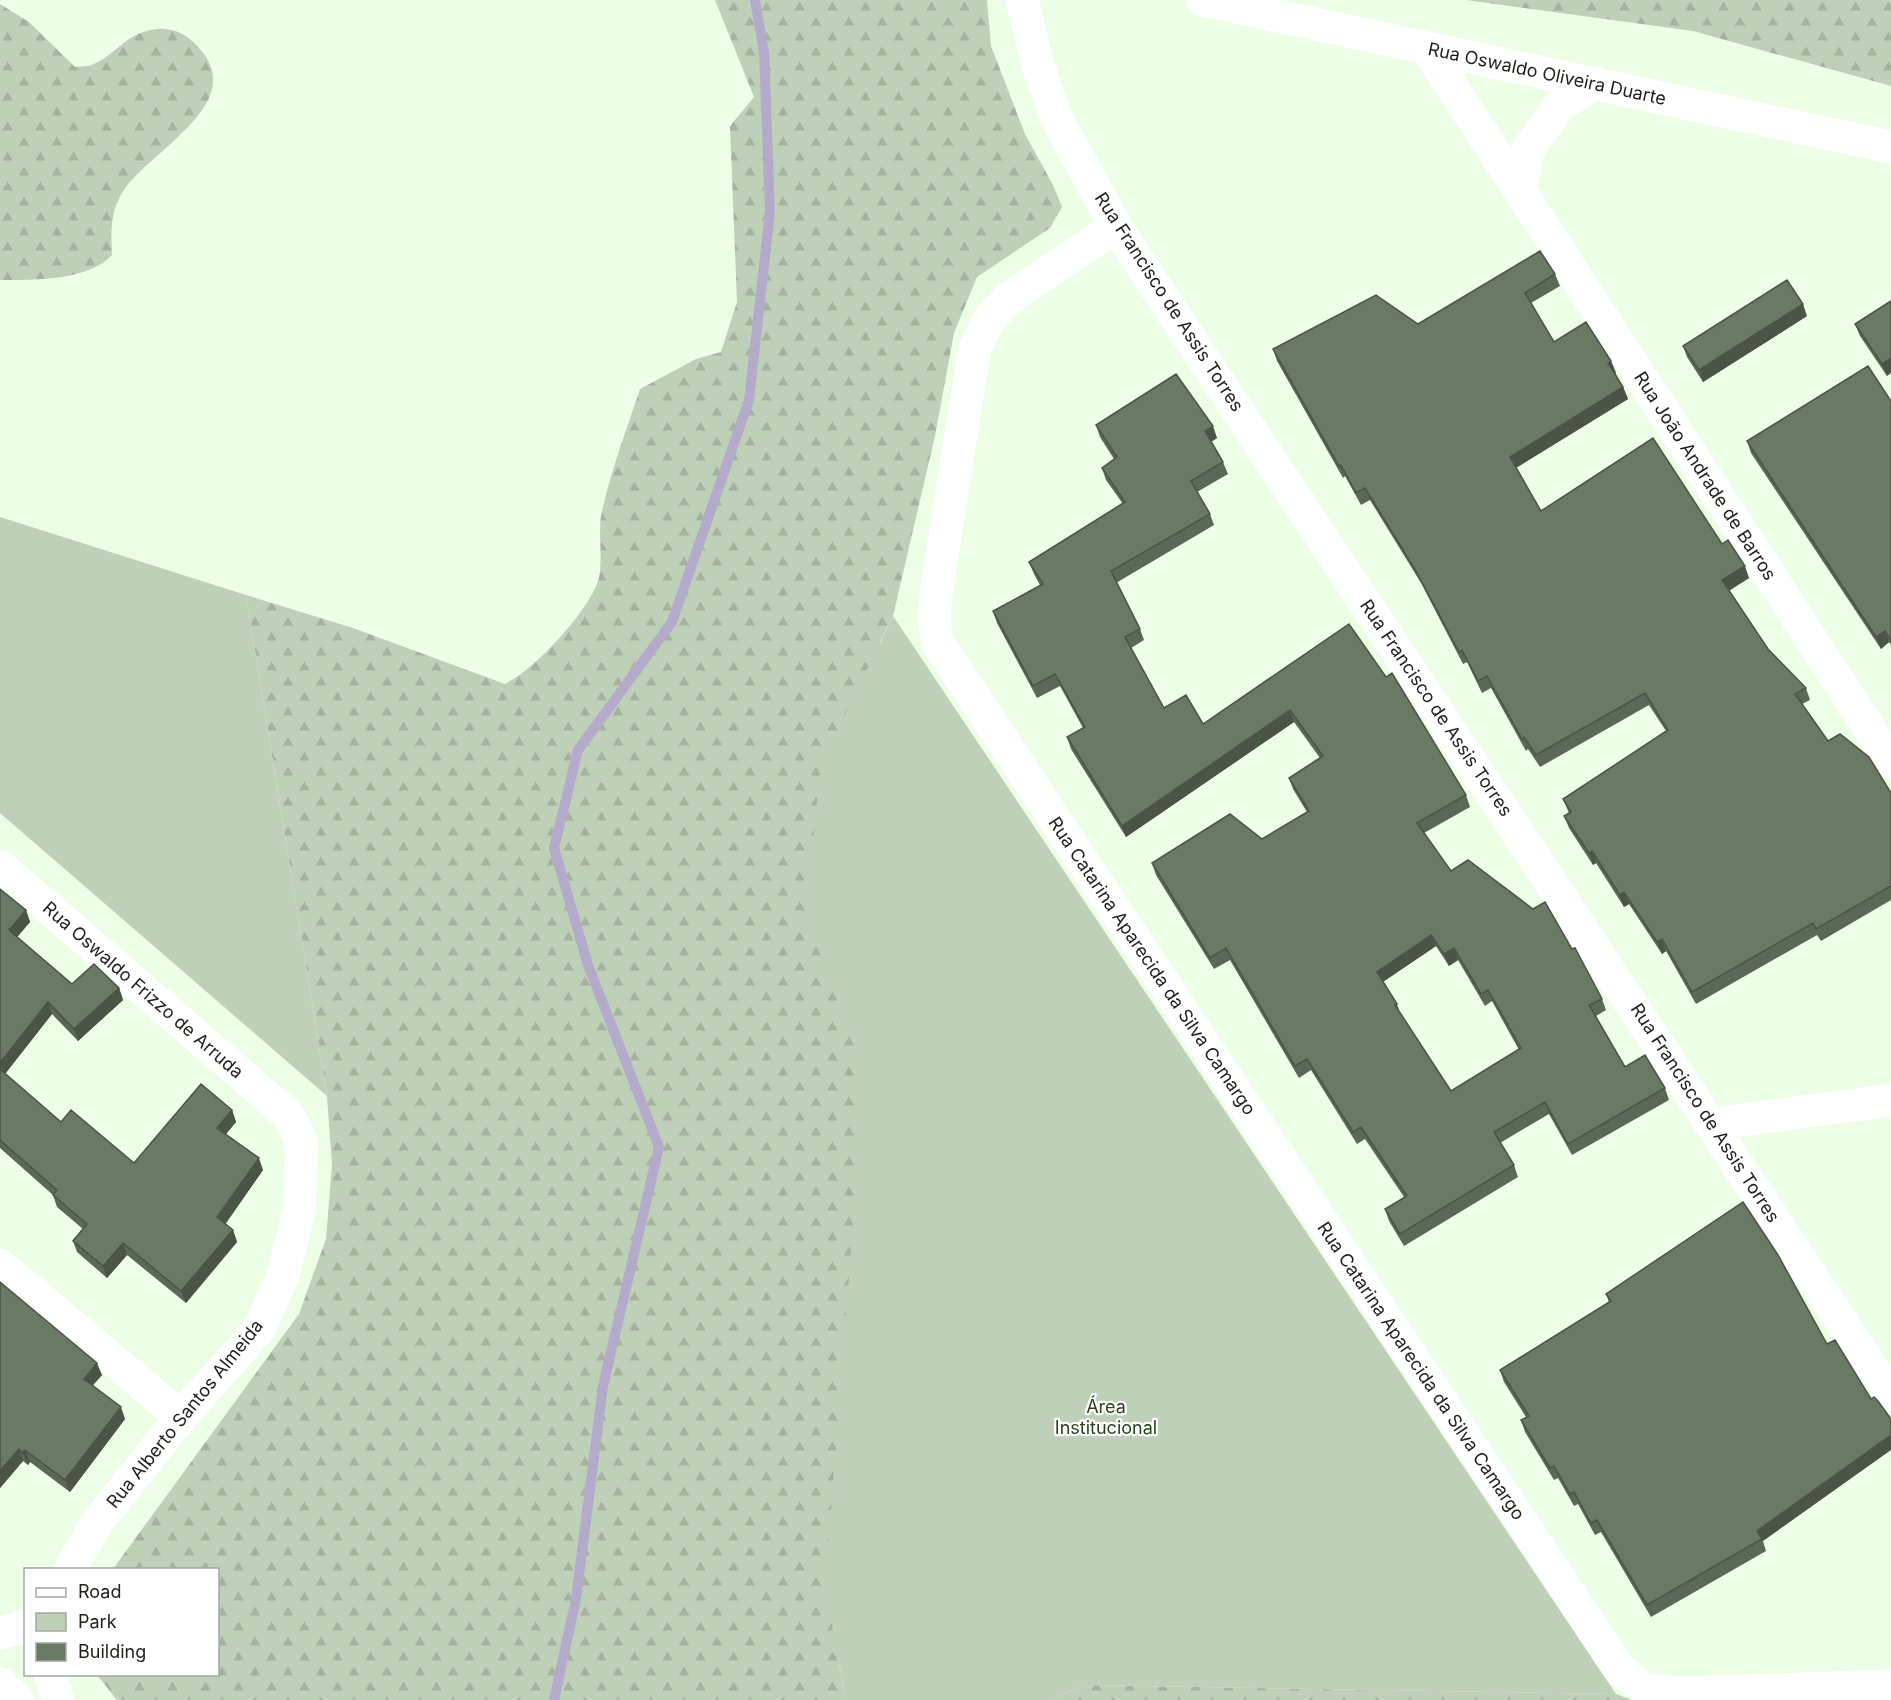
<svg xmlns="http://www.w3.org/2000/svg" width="1891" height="1700" font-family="Inter,sans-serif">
<defs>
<pattern id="forest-firs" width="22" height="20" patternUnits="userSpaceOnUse" patternTransform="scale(1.5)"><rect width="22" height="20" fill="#bfd0b9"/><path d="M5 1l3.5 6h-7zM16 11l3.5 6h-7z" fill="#a4b29e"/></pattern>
</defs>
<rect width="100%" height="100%" fill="#ecfee5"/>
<!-- forest -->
<path fill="url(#forest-firs)" d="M 715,0 L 987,0 L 991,46 L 1025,134 L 1053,185 L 1062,207 L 1050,228 L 977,277 L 954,333 L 935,436 L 893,616 L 880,642 L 838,1658 L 846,1700 L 117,1700 L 97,1675 L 218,1674 L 218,1570 L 113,1569 L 299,1314 L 326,1239 L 332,1165 L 327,1096 L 246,595 L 353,628 L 505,684 C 536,668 583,617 597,584 C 604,567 598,535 601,516 C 610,473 626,431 640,389 L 696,359 L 721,352 L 737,302 L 730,126 L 754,97 Z
M 1466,0 L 1891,0 L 1891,86 L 1693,31 Z
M 0,4 L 29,22 L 75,67 C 81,66 89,67 94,64 C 118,53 125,33 157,29 C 174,27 190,36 200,49 C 249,105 146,152 122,193 C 110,213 111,233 112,255 C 89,281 32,280 0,280 Z
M 1085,1685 L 1616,1694 L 1632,1700 L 1050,1700 Z"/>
<!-- green -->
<path fill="#bfd0b9" d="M 0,517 L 246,595 L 327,1096 L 0,813 Z
M 893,616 L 1616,1694 L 1085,1685 L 1050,1700 L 846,1700 L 825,1589 L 858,1160 L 857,1054 L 806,911 L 821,764 Z"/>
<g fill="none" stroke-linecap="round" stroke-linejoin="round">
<!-- stream -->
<path stroke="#b4abca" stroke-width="10" d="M 554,1700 L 576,1599 L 603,1386 L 659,1147 L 588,965 L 554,848 L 578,750 L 672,622 L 749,400 L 770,212 L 764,52 L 755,0"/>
<!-- street -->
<path stroke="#fff" stroke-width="33" d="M 1022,0 L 1038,66 L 1057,119 L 1116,227 L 1891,1396
M 1203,0 L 1891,147
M 1427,49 L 1520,191 L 1528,150 L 1559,106 L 1595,83
M 1520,191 L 1891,762
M 1116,227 L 1009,298 L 990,318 L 975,347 L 937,586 L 934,615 L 937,642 L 1620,1670 L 1644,1688 L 1676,1693 L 1891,1686
M 0,866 L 287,1114 L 302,1142 L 299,1211 L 283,1275 L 260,1328 L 181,1417 L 96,1524 L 70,1570
M 1712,1124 L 1891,1100
M 0,1265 L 181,1417
M 0,1633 L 26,1626
M 50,1674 L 58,1700
M 0,1684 L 17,1700"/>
</g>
<!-- wall -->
<path fill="#5a6855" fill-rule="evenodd" d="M 1555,274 L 1560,286 L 1531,303 L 1554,342 L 1611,361 L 1616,373 L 1615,373 L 1623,387 L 1628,399 L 1516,468 L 1541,511 L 1722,544 L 1749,578 L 1729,591 L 1768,649 L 1806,688 L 1810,700 L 1802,704 L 1828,741 L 1891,793 L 1891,900 L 1821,941 L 1817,935 L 1696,1004 L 1666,951 L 1662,954 L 1629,904 L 1624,907 L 1596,863 L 1593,865 L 1569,828 L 1564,816 L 1569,813 L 1563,799 L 1666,731 L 1649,705 L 1540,767 L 1528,749 L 1526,751 L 1491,688 L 1482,693 L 1467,662 L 1463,664 L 1421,583 L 1370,500 L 1361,505 L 1345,476 L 1343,478 L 1277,361 L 1273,349 L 1418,324 Z
M 1891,301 L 1887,376 L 1860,336 L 1855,324 Z
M 1807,316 L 1703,382 L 1687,357 L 1683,346 Z
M 1891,401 L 1891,645 L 1889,642 L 1881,649 L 1751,453 L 1747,441 Z
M 1096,425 L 1217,438 L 1211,442 L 1223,462 L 1228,474 L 1197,492 L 1210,514 L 1214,525 L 1116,583 L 1140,629 L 1144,640 L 1131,648 L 1164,708 L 1203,724 L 1349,624 L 1466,795 L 1470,807 L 1424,833 L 1451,871 L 1602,999 L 1606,1010 L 1596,1016 L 1625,1067 L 1665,1088 L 1669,1100 L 1572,1155 L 1549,1114 L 1500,1143 L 1514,1165 L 1518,1177 L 1404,1246 L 1389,1221 L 1385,1209 L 1404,1197 L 1365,1139 L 1357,1144 L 1311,1070 L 1299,1078 L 1230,960 L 1214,969 L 1156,875 L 1152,863 L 1262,839 L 1307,812 L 1293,789 L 1289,778 L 1320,758 L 1294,722 L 1126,837 L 1071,749 L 1067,737 L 1083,728 L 1060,686 L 1037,698 L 997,623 L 993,611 L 1040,585 L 1034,574 L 1029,562 L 1123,504 L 1106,480 L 1102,468 L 1114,459 L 1100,437 ZM 1436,946 L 1449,966 L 1458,960 L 1485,1006 L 1492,1001 L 1519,1050 L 1451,1091 L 1400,1013 L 1397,1004 L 1383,982 Z
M 0,889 L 26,910 L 30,922 L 17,937 L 72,984 L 119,988 L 123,1000 L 78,1041 L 52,1014 L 5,1074 L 61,1122 L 134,1163 L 232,1110 L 236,1122 L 226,1134 L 263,1170 L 225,1224 L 233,1230 L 237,1242 L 186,1303 L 127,1255 L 107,1278 L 77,1252 L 73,1241 L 83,1229 L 57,1207 L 53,1195 L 0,1148 Z
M 1743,1202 L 1763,1541 L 1766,1551 L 1651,1617 L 1601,1532 L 1595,1535 L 1578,1504 L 1574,1506 L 1558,1478 L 1554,1480 L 1525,1432 L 1521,1420 L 1526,1417 L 1504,1382 L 1500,1370 L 1609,1302 L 1606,1294 Z
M 0,1282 L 102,1375 L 92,1386 L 125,1419 L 70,1492 L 30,1462 L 28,1465 L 23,1461 L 0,1488 Z"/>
<!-- shaded-wall -->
<path fill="#4a5545" d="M 1803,304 L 1807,316 L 1703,382 L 1699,370 Z
M 1891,358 L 1891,373 L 1887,376 L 1882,364 Z
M 1611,361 L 1616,373 L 1612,375 L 1608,363 Z
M 1623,387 L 1628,399 L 1514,469 L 1510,457 Z
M 1213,426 L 1217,438 L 1209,443 L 1205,431 Z
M 1745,566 L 1749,578 L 1726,592 L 1722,580 Z
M 1885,631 L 1889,642 L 1881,649 L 1876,637 Z
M 1290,710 L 1294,722 L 1126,837 L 1122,826 Z
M 1592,851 L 1596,863 L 1593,865 L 1589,853 Z
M 1624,892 L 1629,904 L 1624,907 L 1620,895 Z
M 26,910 L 30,922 L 13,942 L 9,930 Z
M 1431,935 L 1436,946 L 1381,983 L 1377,972 Z
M 1662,939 L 1666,951 L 1662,954 L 1657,942 Z
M 1454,948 L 1458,960 L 1449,966 L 1444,954 Z
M 119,988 L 123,1000 L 78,1041 L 74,1029 Z
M 48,1002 L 52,1014 L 1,1079 L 0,1075 L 0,1063 Z
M 232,1110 L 236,1122 L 221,1140 L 217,1128 Z
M 259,1158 L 263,1170 L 222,1229 L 217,1217 Z
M 233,1230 L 237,1242 L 186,1303 L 181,1291 Z
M 123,1243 L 127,1255 L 107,1278 L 103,1266 Z
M 97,1363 L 102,1375 L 88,1391 L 84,1379 Z
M 121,1407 L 125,1419 L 70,1492 L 65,1480 Z
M 1891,1435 L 1891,1450 L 1763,1541 L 1757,1531 Z
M 19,1449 L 23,1461 L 0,1488 L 0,1471 Z
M 25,1450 L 30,1462 L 28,1465 L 23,1453 Z"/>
<!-- building -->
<path fill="#697963" stroke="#4a5545" stroke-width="1.5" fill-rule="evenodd" d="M 1540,251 L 1555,274 L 1525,293 L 1554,342 L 1586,322 L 1611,361 L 1608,363 L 1623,387 L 1510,457 L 1541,511 L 1653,438 L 1722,544 L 1728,540 L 1745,566 L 1722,580 L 1768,649 L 1806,688 L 1795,694 L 1828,741 L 1840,734 L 1869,757 L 1891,793 L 1891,886 L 1816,929 L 1813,923 L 1692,992 L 1662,939 L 1657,942 L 1624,892 L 1620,895 L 1592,851 L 1589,853 L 1564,816 L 1571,812 L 1563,799 L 1668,730 L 1645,693 L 1536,755 L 1524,737 L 1522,739 L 1487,676 L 1478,681 L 1462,650 L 1459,652 L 1416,571 L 1365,488 L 1356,493 L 1341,465 L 1339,466 L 1273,349 L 1376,295 L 1418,324 Z
M 1787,280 L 1803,304 L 1699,370 L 1683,346 Z
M 1891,301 L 1891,358 L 1882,364 L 1855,324 Z
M 1868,366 L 1891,401 L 1891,640 L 1885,631 L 1876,637 L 1747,441 Z
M 1176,374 L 1213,426 L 1205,431 L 1223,462 L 1191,481 L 1210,514 L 1111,571 L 1140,629 L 1125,637 L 1164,708 L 1186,695 L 1203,724 L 1349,624 L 1386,677 L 1392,673 L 1466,795 L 1417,823 L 1451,871 L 1468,860 L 1533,909 L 1545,902 L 1572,949 L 1575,948 L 1602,999 L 1589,1005 L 1625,1067 L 1645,1055 L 1665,1088 L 1568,1144 L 1545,1102 L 1494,1132 L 1514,1165 L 1400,1234 L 1385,1209 L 1407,1196 L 1361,1127 L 1353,1132 L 1307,1059 L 1295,1066 L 1226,948 L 1210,958 L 1152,863 L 1230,814 L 1262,839 L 1309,811 L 1289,778 L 1323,756 L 1290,710 L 1122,826 L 1067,737 L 1085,727 L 1055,674 L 1033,686 L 993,611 L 1043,584 L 1029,562 L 1125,502 L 1102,468 L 1117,457 L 1096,425 ZM 1431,935 L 1444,954 L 1454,948 L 1481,994 L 1488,990 L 1521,1048 L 1451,1091 L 1395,1005 L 1397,1004 L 1377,972 Z
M 0,889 L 26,910 L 9,930 L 72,984 L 94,964 L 119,988 L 74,1029 L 48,1002 L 0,1063 Z
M 0,1069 L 61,1122 L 71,1110 L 134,1163 L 201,1084 L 232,1110 L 217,1128 L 259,1158 L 217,1217 L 233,1230 L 181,1291 L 123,1243 L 103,1266 L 73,1241 L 87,1224 L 53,1195 L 57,1190 L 0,1140 Z
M 1743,1202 L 1778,1255 L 1827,1344 L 1835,1340 L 1871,1399 L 1874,1397 L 1878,1401 L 1891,1419 L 1891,1435 L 1757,1531 L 1762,1539 L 1647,1605 L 1597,1520 L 1591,1523 L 1574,1492 L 1570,1494 L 1554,1466 L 1550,1468 L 1521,1420 L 1529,1416 L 1500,1370 L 1611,1301 L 1606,1294 Z
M 0,1282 L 97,1363 L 84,1379 L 121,1407 L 65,1480 L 25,1450 L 23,1453 L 19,1449 L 0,1471 Z"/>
<g text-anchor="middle" stroke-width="4.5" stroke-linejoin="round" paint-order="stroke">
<!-- street labels -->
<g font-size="18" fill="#1b2119" stroke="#fff">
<text transform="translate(1547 74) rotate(12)" y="6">Rua Oswaldo Oliveira Duarte</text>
<text transform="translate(1169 302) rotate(57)" y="6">Rua Francisco de Assis Torres</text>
<text transform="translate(1705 476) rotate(57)" y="6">Rua João Andrade de Barros</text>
<text transform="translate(1436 708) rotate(56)" y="6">Rua Francisco de Assis Torres</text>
<text transform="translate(1152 966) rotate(56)" y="6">Rua Catarina Aparecida da Silva Camargo</text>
<text transform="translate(143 990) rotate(41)" y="6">Rua Oswaldo Frizzo de Arruda</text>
<text transform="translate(1705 1113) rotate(57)" y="6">Rua Francisco de Assis Torres</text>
<text transform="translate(1421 1371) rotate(56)" y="6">Rua Catarina Aparecida da Silva Camargo</text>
<text transform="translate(185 1414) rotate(-51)" y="6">Rua Alberto Santos Almeida</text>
</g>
<!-- park labels -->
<g font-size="18" fill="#27451b" stroke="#fff">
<text x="1106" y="1413">Área<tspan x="1106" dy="21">Institucional</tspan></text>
</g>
</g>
<!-- legend -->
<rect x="24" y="1568" width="195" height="108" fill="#ffffff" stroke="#a4a6a3" stroke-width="1.5"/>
<rect x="36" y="1588" width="30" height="9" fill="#ffffff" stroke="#a4a6a3" stroke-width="1.5"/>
<text x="78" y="1598" font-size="18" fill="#1b2119">Road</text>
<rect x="36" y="1613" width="30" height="18" fill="#bfd0b9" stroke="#a4a6a3" stroke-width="1.5"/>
<text x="78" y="1628" font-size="18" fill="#1b2119">Park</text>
<rect x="36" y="1643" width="30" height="18" fill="#697963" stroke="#a4a6a3" stroke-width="1.5"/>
<text x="78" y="1658" font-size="18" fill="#1b2119">Building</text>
</svg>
